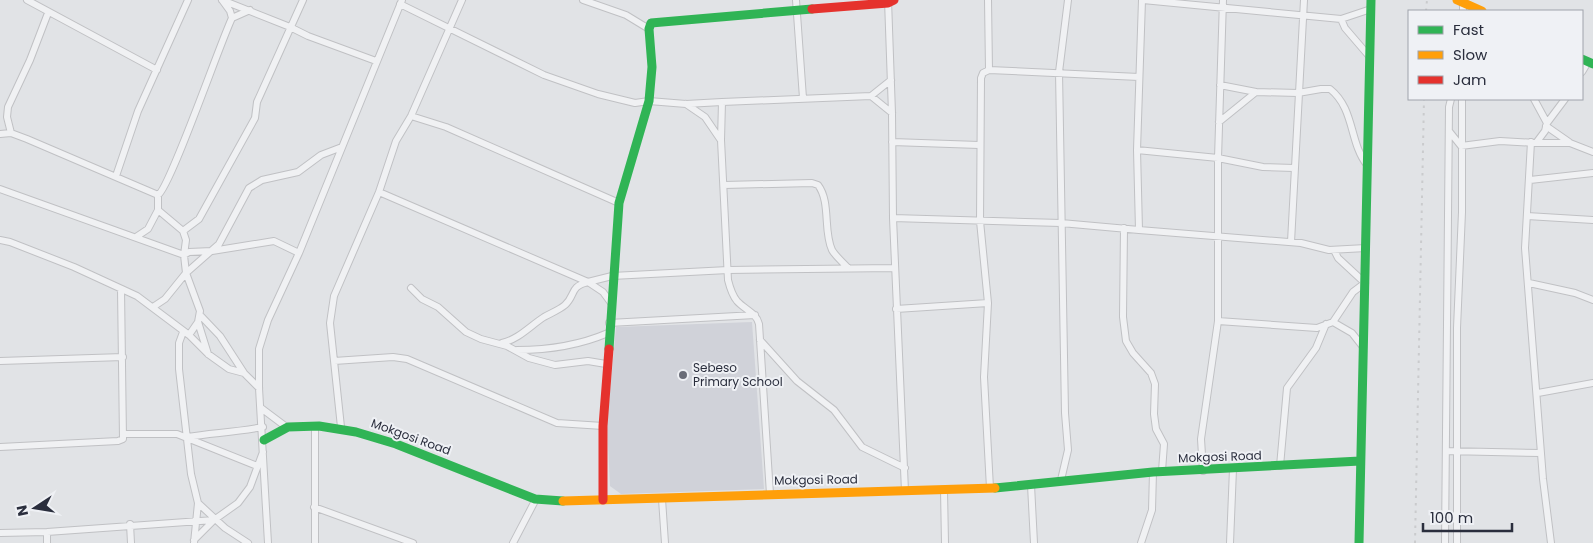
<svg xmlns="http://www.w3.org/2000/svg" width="1593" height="543" font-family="Poppins,sans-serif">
<rect width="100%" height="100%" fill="#e1e3e6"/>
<!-- built -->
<path fill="#d0d2d9" d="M 752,322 L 764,489 L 621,494 L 610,486 L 607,424 L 616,327 Z"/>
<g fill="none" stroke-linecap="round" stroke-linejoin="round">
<!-- street casing -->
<g stroke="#c0c1c4" stroke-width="8">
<path id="street" d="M 27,0 L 157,70
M 222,0 L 290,27 L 308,36 L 376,61
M 222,0 L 230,11 L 232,18
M 583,0 L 626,15 L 649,29
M 796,0 L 803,98
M 888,0 L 892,113 L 893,218 L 905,491
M 988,0 L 989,70
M 1142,0 L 1137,150 L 1139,230 L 1301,243 L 1329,250 L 1366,248
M 1143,0 L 1341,19 L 1371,9
M 400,4 L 544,75 L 598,94 L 635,103 L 649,101 L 686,104 L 722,102
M 1463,11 L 1463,3
M 1341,19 L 1345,28 L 1369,56
M 1582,72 L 1588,62
M 1220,85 L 1256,92
M 871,96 L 892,113
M 686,104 L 705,117 L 720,139
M 411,116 L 446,127 L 619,203
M 1219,122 L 1256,92 L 1298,93 L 1321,89 L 1330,89 C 1355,109 1349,142 1367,165
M 1547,123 L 1565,99
M 1546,126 L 1569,142
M 1449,131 L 1461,146 L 1500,141 L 1536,143 L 1545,131 L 1547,123 L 1534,99
M 11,133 L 7,117 L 8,107 L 30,60 L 48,13
M 0,134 L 11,133 L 27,139 L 158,195 C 170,188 220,43 232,18 L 250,10
M 892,142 L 979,145
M 1531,142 L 1525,248 L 1543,479 L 1551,543
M 1536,143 L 1570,143 L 1593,152
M 1137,150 L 1218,158 L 1263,167 L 1294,168
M 116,176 L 138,111 L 188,0
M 1530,180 L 1593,173
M 724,185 L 812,183 L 818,185 C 831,202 823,231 832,250 C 836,257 843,262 848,268
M 0,189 L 184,255 L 189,252 L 212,251 L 274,241 L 299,253
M 379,192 L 588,282 L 612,276 L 728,270 L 895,268
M 158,195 L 158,210 L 183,231 L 186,240 L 184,255 L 186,273 L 200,311 L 198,322 L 189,335
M 1527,216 L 1593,220
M 893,218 L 1061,223 L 1139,230
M 1124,228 L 1123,317 L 1126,341 L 1133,353 L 1151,373 L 1155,384 L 1154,414 L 1156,429 L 1164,444 L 1162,471
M 183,231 L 199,219 L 255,118 L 257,102 L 303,0
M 136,237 L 148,229 L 158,210
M 0,240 L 10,242 L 74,267 L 137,296 L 189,335 L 208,354 L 229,369 L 244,373 L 259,388
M 1291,242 L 1304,0
M 1529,283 L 1575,293 L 1593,300
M 411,288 L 422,299 L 438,307 L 466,332 L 481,339 L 507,346 L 529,358 L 555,365 L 588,361 L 606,364
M 988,303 L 984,377 L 990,488
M 153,307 L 165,299 L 186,273 L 219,244 L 249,188 L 262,180 L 298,172 L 321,155 L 342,147
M 896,309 L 988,303 L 980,221 L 981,78 L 983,73 L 989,70 L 1139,77
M 200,315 L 220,336 L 244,373
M 1218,321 L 1317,328 L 1333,322 L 1352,333 L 1363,347
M 198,322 L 208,354
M 1333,322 L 1353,292 L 1365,283 L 1338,258 L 1334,250
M 609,323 L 755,315
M 183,332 L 179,343 L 179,369 L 191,474 L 198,503 L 194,543
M 760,340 L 797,381 L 834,410 L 862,447 L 905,468
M 502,343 C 519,339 530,326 544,317 C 551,313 559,310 565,305 C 576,295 569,287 588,282 L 603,292 L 611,303
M 517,350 C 548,350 580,345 608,333
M 0,361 L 123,357
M 334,361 L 393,357 L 407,359 L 557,423 L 603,426
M 1538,393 L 1593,383
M 261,408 L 285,426
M 315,427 L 315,543
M 341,427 L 330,323 L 334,296 L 379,192 L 396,141 L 411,116 L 462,0
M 125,434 L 177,434 L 257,466
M 187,437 C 213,433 237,432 263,427
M 0,447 L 118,441 L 123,439 L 121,289
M 1446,451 L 1541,453
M 1280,466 L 1287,388 L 1316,348 L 1326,324
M 1203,471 L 1201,439 L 1218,321 L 1218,158 L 1223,0
M 1061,480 L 1068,450 L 1065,413 L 1059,72 L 1068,0
M 1031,485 L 1034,543
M 944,490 L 945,543
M 770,494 L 759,324 C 756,312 745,310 737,301 C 732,295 730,288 728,280 L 721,140 L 722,102 L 871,96 L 891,80
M 662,499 L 665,543
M 198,503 L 225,528 L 248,543
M 314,507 L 413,543
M 130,524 L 131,543
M 0,533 L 47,532 L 214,520 L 238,503 L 250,487 L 263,452
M 194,540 L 214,520
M 47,543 L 47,532
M 268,543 L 259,388 L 259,349 L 268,320 L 299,253 L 402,0
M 513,543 L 536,499
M 1141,543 L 1152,510 L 1153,472
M 1230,543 L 1233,469
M 1445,543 L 1449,107 L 1451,99
M 1457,543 L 1457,328 L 1462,212 L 1462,99"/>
</g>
<!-- street -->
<use href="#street" stroke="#f0f1f3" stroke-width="6"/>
<!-- fast -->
<path stroke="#30b455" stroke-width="9" d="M 1582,59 L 1593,64
M 609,349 L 619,203 L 649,101 L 652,67 L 649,29 L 651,23 L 812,9
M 264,440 L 288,427 L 319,426 L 356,432 L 396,444 L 535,499 L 563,501
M 995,488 L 1153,472 L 1360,461
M 1359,543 L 1371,0"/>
<!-- slow -->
<path stroke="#ff9f0a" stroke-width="9" d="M 1457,0 L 1482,11
M 563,501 L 995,488"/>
<!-- jam -->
<path stroke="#e5322d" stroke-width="9" d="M 812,9 L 888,3 L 894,0
M 603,500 L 603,426 L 609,349"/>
<!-- rail -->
<path stroke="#cacbcd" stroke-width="2" stroke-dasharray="2.5 5" stroke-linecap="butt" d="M 1426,11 L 1427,0
M 1415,543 L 1424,99"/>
</g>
<!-- markers -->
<circle fill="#6a6d78" stroke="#eff1f5" stroke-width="2" cx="683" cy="375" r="5"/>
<g text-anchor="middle" stroke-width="4" stroke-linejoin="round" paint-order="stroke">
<!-- poi labels -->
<g font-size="12" fill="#2a2e3d" stroke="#eff1f5" text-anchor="start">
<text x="693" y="372">Sebeso<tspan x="693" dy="14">Primary School</tspan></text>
</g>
<!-- street labels -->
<g font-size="12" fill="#2a2e3d" stroke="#eff1f5">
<text transform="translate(411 437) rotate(20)" y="4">Mokgosi Road</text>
<text transform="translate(1220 457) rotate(-2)" y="4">Mokgosi Road</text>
<text transform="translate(816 480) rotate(-1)" y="4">Mokgosi Road</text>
</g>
</g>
<!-- legend -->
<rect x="1408" y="10" width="175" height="90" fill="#eff1f5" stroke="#a0a3ab"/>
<rect x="1418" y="26" width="25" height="8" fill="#30b455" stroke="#a0a3ab"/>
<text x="1453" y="35" font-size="15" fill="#2a2e3d">Fast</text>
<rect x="1418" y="51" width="25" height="8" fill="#ff9f0a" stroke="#a0a3ab"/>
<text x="1453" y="60" font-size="15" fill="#2a2e3d">Slow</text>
<rect x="1418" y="76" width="25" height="8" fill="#e5322d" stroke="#a0a3ab"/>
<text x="1453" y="85" font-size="15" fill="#2a2e3d">Jam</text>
<!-- north arrow -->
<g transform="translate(35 508) rotate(258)" stroke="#eff1f5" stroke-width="4" paint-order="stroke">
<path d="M0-4L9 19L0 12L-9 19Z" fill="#2a2e3d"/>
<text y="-8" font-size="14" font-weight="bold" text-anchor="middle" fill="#2a2e3d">N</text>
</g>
<!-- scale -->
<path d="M1423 523v8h89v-8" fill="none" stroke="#2a2e3d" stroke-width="2.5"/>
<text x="1430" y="523" font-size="15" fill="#2a2e3d" stroke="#eff1f5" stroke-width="4" paint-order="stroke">100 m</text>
</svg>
